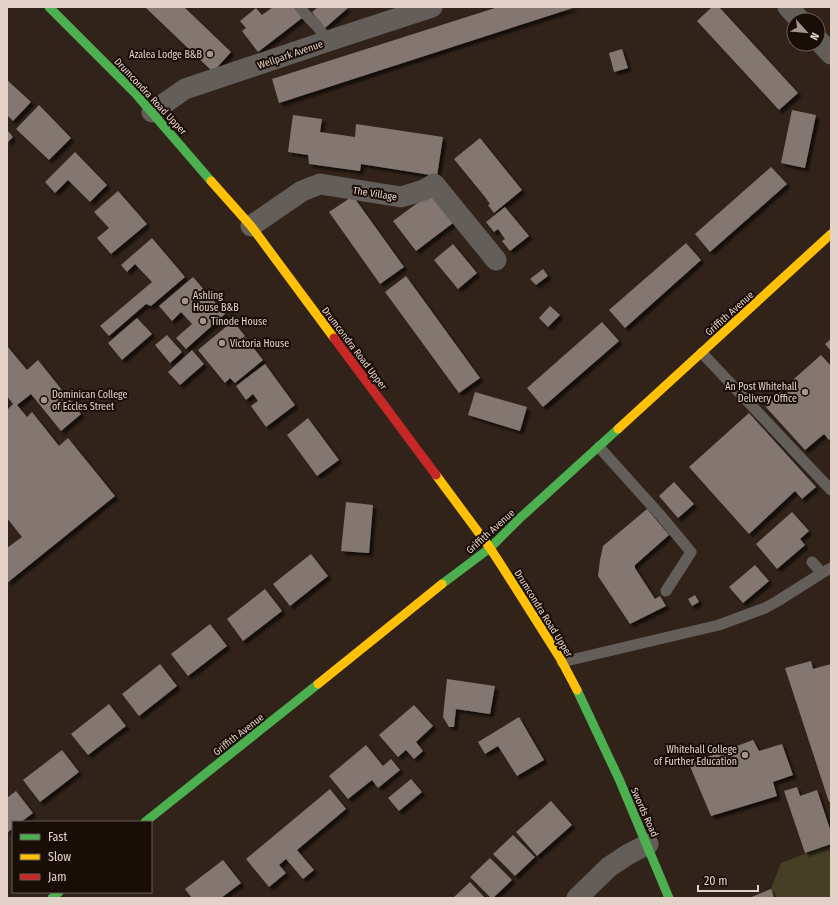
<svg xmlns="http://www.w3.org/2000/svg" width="838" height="905" font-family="'Fira Sans Condensed',sans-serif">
<defs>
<filter id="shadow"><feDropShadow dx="3.5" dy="3.5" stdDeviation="1" flood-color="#0009"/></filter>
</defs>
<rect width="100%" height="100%" fill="#31231a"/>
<!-- green -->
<path fill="#463f26" d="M 831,844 L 831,898 L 752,898 L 770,891 L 781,863 Z"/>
<!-- building -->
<path fill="#847771" filter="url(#shadow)" d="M 145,7 L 184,7 L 231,52 L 213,72 Z
M 273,7 L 300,7 L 306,15 L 258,52 L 242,31 L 246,28 L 240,21 L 256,8 L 262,15 Z
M 318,7 L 349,7 L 325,28 L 312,12 Z
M 498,7 L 576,7 L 279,103 L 272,79 Z
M 712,7 L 719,7 L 798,93 L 779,110 L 697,21 Z
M 622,49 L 628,68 L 614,72 L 609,53 Z
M 7,80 L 31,102 L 13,121 L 7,115 Z
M 39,105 L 71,138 L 49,160 L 16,129 Z
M 792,110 L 816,115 L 805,168 L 781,163 Z
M 293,115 L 322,119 L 320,132 L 355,137 L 356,124 L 443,137 L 437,176 L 361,164 L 360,171 L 309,164 L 308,155 L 288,152 Z
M 7,130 L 13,137 L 7,143 Z
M 480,138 L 522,190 L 494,213 L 488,205 L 490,204 L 485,197 L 454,159 Z
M 75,152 L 107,185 L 90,202 L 68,180 L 55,193 L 45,182 Z
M 771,167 L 787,184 L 710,252 L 695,234 Z
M 118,191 L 147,224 L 111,254 L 97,238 L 109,228 L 94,212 Z
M 431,193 L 453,223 L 416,251 L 393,221 Z
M 353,196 L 404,267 L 380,284 L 329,212 Z
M 505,207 L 529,236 L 510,251 L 502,241 L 505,239 L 498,229 L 494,232 L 486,222 Z
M 152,238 L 185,277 L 151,306 L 146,304 L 109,336 L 100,326 L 152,282 L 135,264 L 127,272 L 121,265 Z
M 686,243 L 701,260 L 625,328 L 609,310 Z
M 453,244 L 477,273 L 458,289 L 434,260 Z
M 543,269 L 548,276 L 536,285 L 530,279 Z
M 406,276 L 480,378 L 459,393 L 385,292 Z
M 193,277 L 225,314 L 186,349 L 176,338 L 192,324 L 181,312 L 172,321 L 159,306 Z
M 550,306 L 560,315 L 548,327 L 539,318 Z
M 137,318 L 152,334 L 122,360 L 108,343 Z
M 233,321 L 245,336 L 237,344 L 245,337 L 263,360 L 235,383 L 230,378 L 225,383 L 198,350 Z
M 602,322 L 619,341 L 543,407 L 527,388 Z
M 167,335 L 182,352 L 170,363 L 155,345 Z
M 831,339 L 831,351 L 825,344 Z
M 7,346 L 27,370 L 38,360 L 81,414 L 61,431 L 31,394 L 17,405 L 27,417 L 32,412 L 59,446 L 68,438 L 115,496 L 7,583 L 7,548 L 22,537 L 7,518 L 7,410 L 13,404 L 7,396 Z
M 192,350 L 204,364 L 180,385 L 168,372 Z
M 821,355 L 831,366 L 831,438 L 829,440 L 824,434 L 805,450 L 765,406 L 795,378 Z
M 265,364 L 295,405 L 266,427 L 251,406 L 258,401 L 253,394 L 246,400 L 236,386 Z
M 475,392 L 527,407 L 520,431 L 468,415 Z
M 749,413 L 816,487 L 802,499 L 795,491 L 749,534 L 689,467 Z
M 308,418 L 339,460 L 317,476 L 287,435 Z
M 674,482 L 694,504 L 678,518 L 659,496 Z
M 346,502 L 373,505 L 369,553 L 341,551 Z
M 647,509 L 669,535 L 635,565 L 635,568 L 655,599 L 660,596 L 666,606 L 630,624 L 598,576 L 600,560 L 603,546 Z
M 792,512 L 809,531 L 800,539 L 805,545 L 777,569 L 756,544 Z
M 311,554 L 328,576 L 290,606 L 273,584 Z
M 755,565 L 769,581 L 743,603 L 729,587 Z
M 265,589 L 282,611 L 243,641 L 227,619 Z
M 695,595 L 699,602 L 692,606 L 688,599 Z
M 210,624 L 227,646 L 188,676 L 171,654 Z
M 811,661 L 813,669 L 831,664 L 831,801 L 829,802 L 785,668 Z
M 160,664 L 177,686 L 139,716 L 122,694 Z
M 447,679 L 495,686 L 490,714 L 456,709 L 454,727 L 449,727 L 443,717 Z
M 109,704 L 126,726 L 88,755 L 71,734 Z
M 414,705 L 433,726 L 416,742 L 423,751 L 414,759 L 406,750 L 398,757 L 379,735 Z
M 519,717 L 544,760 L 517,776 L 498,746 L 485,754 L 478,742 Z
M 753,740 L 759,751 L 782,744 L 793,775 L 773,782 L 777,796 L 711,816 L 689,764 Z
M 366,745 L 383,766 L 391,759 L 400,770 L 378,788 L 372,780 L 348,799 L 329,776 Z
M 62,750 L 79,772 L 40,802 L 23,780 Z
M 411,779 L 422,792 L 399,811 L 388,798 Z
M 797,787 L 800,796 L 817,790 L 831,832 L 831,844 L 805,853 L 784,791 Z
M 330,789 L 346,809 L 297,850 L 314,870 L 303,879 L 286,859 L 279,865 L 286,873 L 269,887 L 246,859 Z
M 16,791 L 33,813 L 21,822 L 13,822 L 13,828 L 7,833 L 7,798 Z
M 551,801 L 572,825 L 537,856 L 516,832 Z
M 513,835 L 535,857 L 515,876 L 493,854 Z
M 490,858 L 512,880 L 493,898 L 491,898 L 470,877 Z
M 223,860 L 241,883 L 221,898 L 192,898 L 185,889 Z
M 470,882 L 485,898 L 453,898 Z
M 771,889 L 774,898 L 749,898 Z"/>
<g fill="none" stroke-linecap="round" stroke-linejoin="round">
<!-- lane -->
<path stroke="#635e59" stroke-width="11" d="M 300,7 L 306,15 L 317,26 L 328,41
M 702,353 L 831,490
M 599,447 L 661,516 L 691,552 L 666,591
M 812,562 L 822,573
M 562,662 L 719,625 L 765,608 L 776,602 L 822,573 L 831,568"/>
<!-- street -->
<path stroke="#635e59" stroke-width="21" d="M 788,7 L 800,20
M 818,40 L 831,54
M 152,112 L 185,89 L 328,41 L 432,7
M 251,226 L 302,191 L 320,184 L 401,197 L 424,190 L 434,184 L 496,260
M 577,898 L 609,867 L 627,855 L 648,844"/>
<!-- fast -->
<path stroke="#4caf50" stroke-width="9" d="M 49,7 L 135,93 L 211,181
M 442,584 L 490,548 L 519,519 L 618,429
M 577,690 L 619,779 L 669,898
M 145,822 L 318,684
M 52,898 L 59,892"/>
<!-- slow -->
<path stroke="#ffc107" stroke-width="9" d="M 211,181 L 251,226 L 334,338
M 618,429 L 831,234
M 436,475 L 490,548 L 503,568 L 560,658 L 577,690
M 318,684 L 442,584"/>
<!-- jam -->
<path stroke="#c62828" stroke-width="9" d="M 334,338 L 436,475"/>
</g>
<!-- markers -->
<g fill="#a5958b" stroke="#190d07" stroke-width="1.5">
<circle cx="210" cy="54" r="4"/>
<circle cx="185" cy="301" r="4"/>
<circle cx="203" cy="321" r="4"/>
<circle cx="222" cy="343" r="4"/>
<circle cx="805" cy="392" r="4"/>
<circle cx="44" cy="400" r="4"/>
<circle cx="745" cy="755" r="4"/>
</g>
<g text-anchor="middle" stroke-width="4" stroke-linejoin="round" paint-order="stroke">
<!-- poi labels -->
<g font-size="10" fill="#e4d2c8" stroke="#190d07" text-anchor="start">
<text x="202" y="58" text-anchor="end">Azalea Lodge B&amp;B</text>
<text x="193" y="299">Ashling<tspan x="193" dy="12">House B&amp;B</tspan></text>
<text x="211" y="325">Tinode House</text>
<text x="230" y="347">Victoria House</text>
<text x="797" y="390" text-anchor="end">An Post Whitehall<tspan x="797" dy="12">Delivery Office</tspan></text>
<text x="52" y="398">Dominican College<tspan x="52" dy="12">of Eccles Street</tspan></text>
<text x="737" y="753" text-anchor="end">Whitehall College<tspan x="737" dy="12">of Further Education</tspan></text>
</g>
<!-- street labels -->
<g font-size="10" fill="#e4d2c8" stroke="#190d07">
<text transform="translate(290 54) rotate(-19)" y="4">Wellpark Avenue</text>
<text transform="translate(151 96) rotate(47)" y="4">Drumcondra Road Upper</text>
<text transform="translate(375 193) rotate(9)" y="4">The Village</text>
<text transform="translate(729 313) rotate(-42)" y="4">Griffith Avenue</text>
<text transform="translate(355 348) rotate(53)" y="4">Drumcondra Road Upper</text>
<text transform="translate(490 531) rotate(-42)" y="4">Griffith Avenue</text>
<text transform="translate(544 613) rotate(58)" y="4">Drumcondra Road Upper</text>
<text transform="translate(238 734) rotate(-38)" y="4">Griffith Avenue</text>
<text transform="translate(645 812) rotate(66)" y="4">Swords Road</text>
</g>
</g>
<!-- border -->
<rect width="838" height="905" fill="none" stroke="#e4d2c8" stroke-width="16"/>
<!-- legend -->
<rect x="12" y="821" width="140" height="72" fill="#190d07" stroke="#6a5c54"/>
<rect x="20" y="834" width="20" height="6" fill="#4caf50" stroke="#6a5c54"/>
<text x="48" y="841" font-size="12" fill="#e4d2c8">Fast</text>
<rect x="20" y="854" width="20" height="6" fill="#ffc107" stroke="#6a5c54"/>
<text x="48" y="861" font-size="12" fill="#e4d2c8">Slow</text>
<rect x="20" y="874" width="20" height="6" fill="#c62828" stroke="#6a5c54"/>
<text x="48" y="881" font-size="12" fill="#e4d2c8">Jam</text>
<!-- north arrow -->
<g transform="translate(806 32) rotate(117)"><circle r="19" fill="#190d07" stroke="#6a5c54"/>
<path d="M0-3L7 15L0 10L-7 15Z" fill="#a5958b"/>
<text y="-6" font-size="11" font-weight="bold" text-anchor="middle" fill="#e4d2c8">N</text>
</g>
<!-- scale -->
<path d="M698 885v6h60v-6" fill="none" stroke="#e4d2c8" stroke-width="2"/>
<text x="704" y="885" font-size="12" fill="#e4d2c8" stroke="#190d07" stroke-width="3" paint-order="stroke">20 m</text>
</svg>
